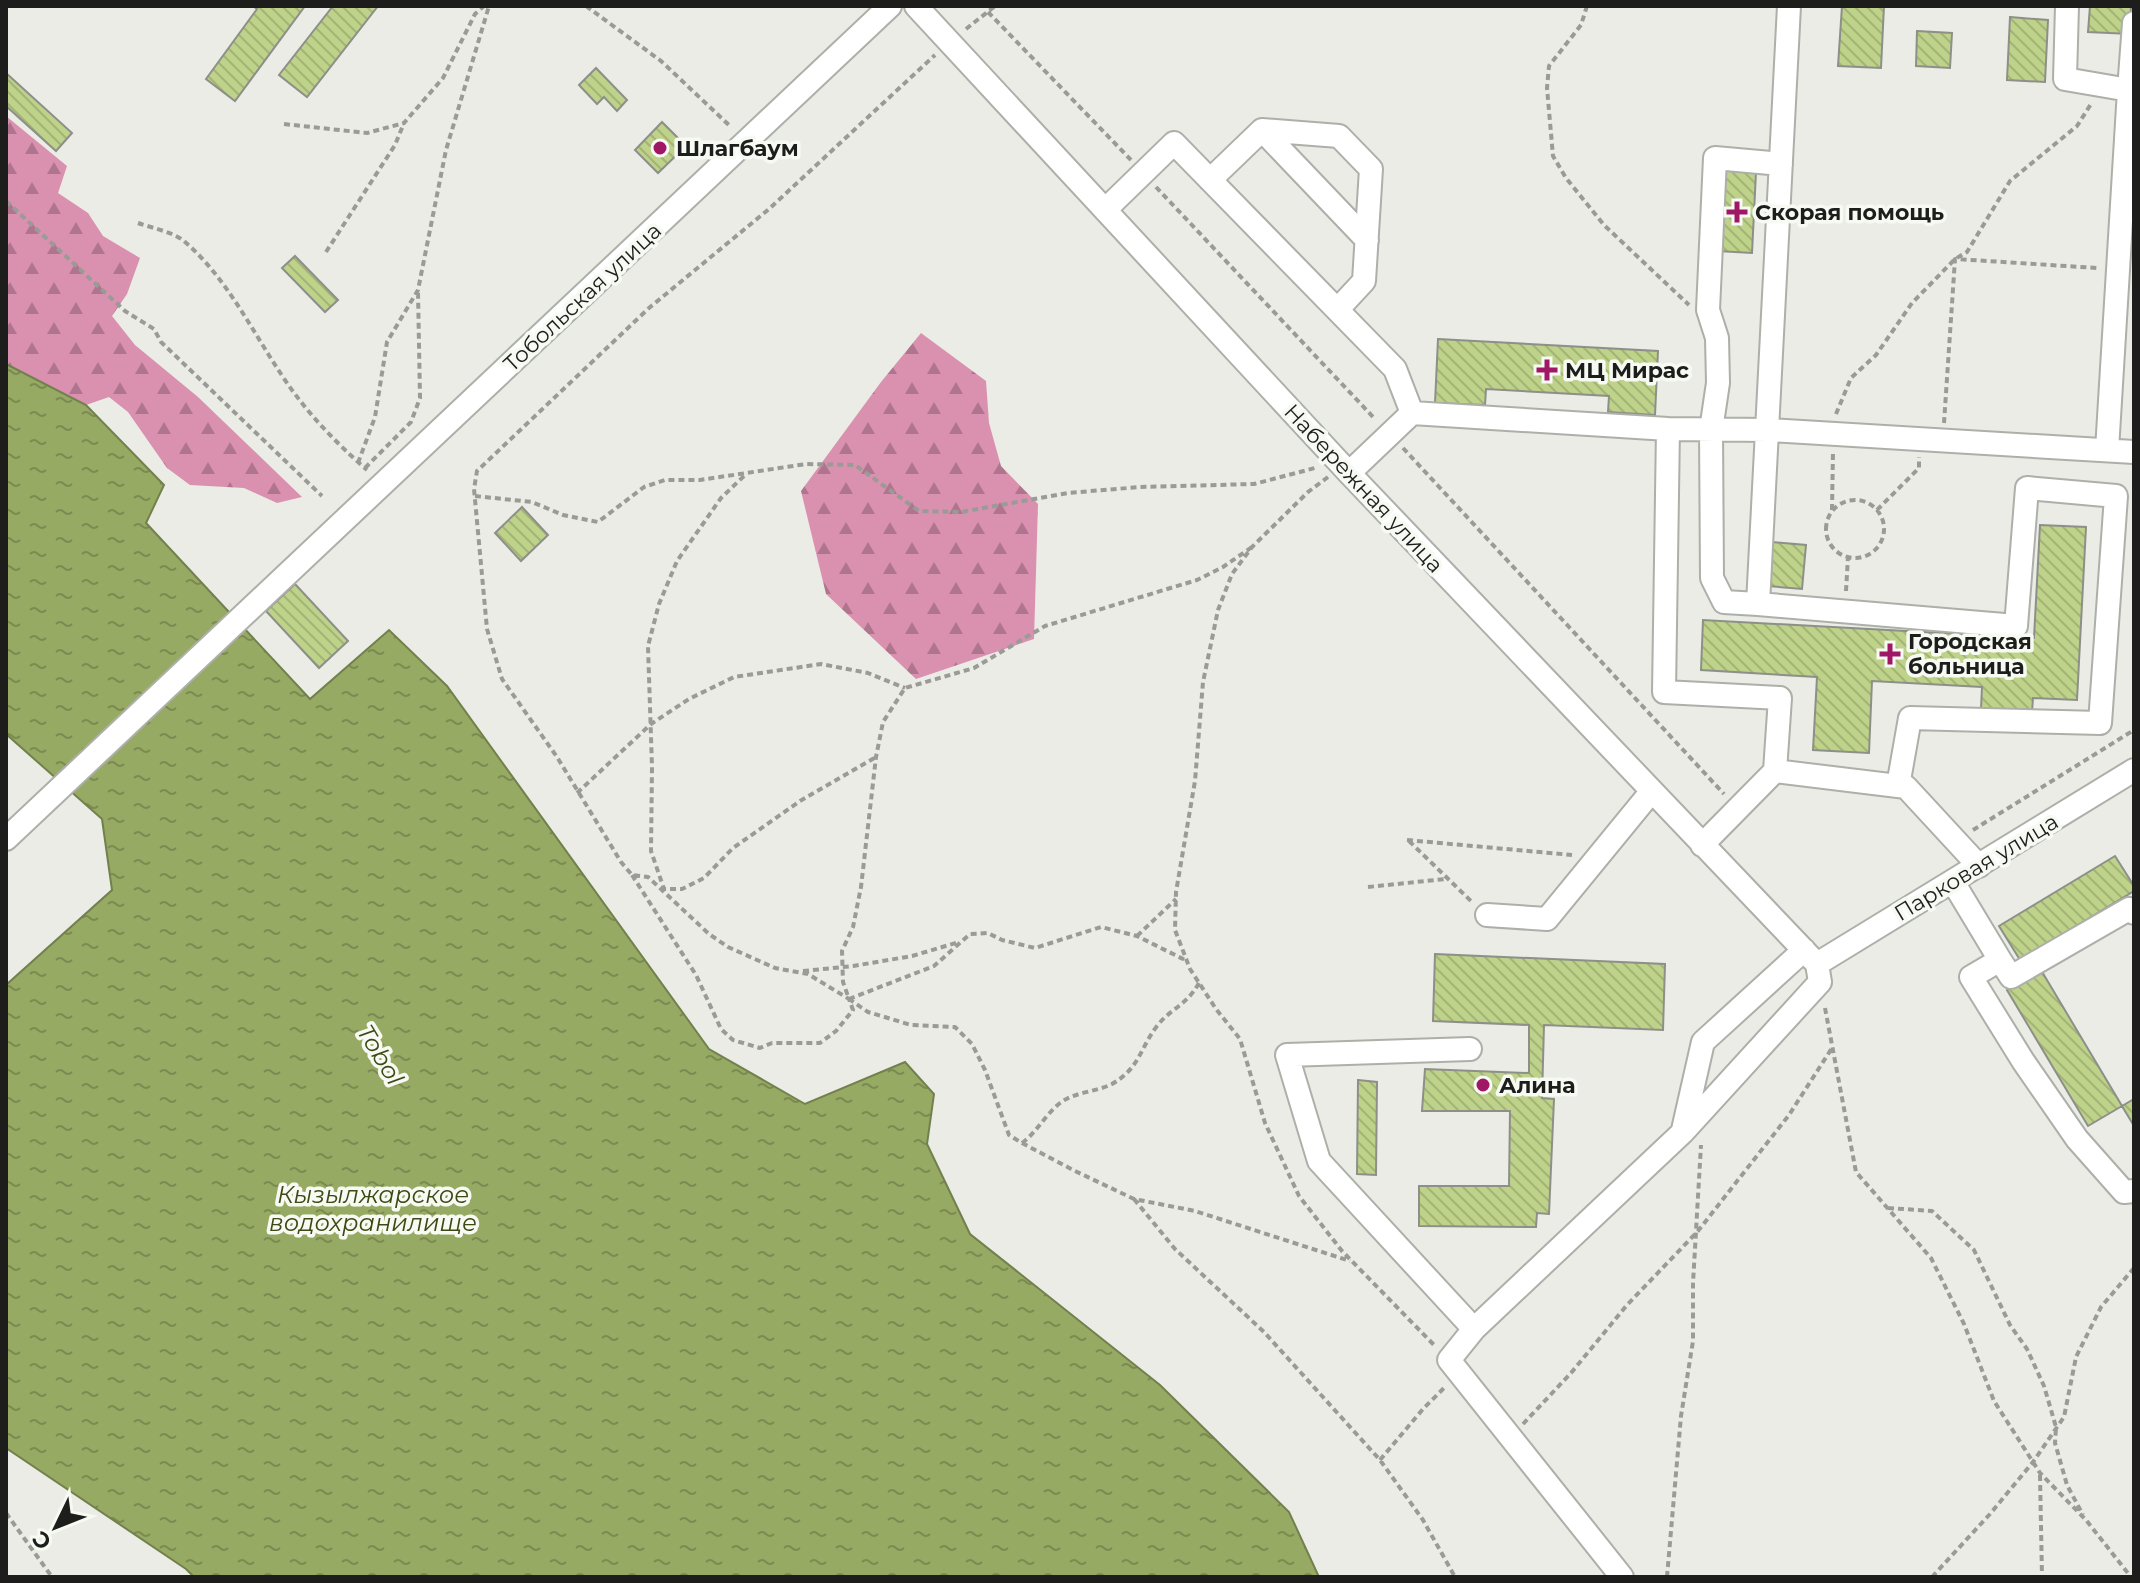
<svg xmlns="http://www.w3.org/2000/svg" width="2140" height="1583" font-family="Montserrat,sans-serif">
<defs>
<pattern id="forest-firs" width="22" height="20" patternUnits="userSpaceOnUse" patternTransform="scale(2)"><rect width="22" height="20" fill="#da90af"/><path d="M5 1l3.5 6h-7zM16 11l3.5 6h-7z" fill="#b0758e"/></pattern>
<pattern id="water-ripples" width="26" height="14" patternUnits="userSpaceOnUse" patternTransform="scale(2)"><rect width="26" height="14" fill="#97aa63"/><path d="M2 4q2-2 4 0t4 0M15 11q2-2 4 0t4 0" fill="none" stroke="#7b8a51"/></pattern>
<pattern id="building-back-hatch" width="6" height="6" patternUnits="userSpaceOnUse" patternTransform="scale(2)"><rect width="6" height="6" fill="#bed28a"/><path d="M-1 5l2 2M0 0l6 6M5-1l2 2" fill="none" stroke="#a3b476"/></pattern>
</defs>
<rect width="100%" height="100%" fill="#eaece5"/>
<!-- forest -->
<path fill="url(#forest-firs)" d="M 6,116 L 67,166 L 58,193 L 88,213 L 103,236 L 140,258 L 127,294 L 112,316 L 135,345 L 198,397 L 302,497 L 277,503 L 244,488 L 190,485 L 167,468 L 128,412 L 109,397 L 86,405 L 6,364 Z
M 921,333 L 986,381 L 989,423 L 1001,466 L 1038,504 L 1034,639 L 916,679 L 826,594 L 801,491 L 881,382 Z"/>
<!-- water -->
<path fill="url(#water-ripples)" stroke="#72804d" stroke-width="2" d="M 6,364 L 86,405 L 164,485 L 146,523 L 310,699 L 389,630 L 447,686 L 709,1049 L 805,1104 L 905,1062 L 934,1094 L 927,1144 L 970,1234 L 1160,1385 L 1289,1512 L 1319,1577 L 194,1577 L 186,1569 L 6,1448 L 6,985 L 112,890 L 102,819 L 6,734 Z"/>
<!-- building -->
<path fill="url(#building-back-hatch)" stroke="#8d8f89" stroke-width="2" d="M 253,6 L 305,6 L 235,101 L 206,79 L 257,9 Z
M 333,6 L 378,6 L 307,97 L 279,75 Z
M 1842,6 L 1884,6 L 1881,68 L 1838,66 Z
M 2090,6 L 2131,6 L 2130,34 L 2088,32 Z
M 2010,17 L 2048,20 L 2045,82 L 2007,80 Z
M 1917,31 L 1952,33 L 1950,68 L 1916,66 Z
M 596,68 L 627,100 L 617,111 L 604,97 L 597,104 L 579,85 Z
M 6,73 L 72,133 L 56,151 L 6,106 Z
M 662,122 L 686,146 L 658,173 L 635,150 Z
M 1722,170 L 1756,172 L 1752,253 L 1718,251 Z
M 295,256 L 338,300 L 325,312 L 282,268 Z
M 1438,339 L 1658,351 L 1655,415 L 1608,412 L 1609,396 L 1486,389 L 1485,405 L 1435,403 Z
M 522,507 L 548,535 L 521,561 L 495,533 Z
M 2040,525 L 2086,527 L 2077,700 L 2033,698 L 2032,712 L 1981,709 L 1982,687 L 1872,681 L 1869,753 L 1813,750 L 1817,677 L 1701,670 L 1703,620 L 2034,638 Z
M 1772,542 L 1806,545 L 1802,589 L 1768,586 Z
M 295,584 L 348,641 L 319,668 L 266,611 Z
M 2115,856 L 2134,886 L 2134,891 L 2020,960 L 1999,926 Z
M 1435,954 L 1665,964 L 1663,1030 L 1544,1025 L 1542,1098 L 1554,1099 L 1549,1214 L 1537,1213 L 1536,1227 L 1419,1226 L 1419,1186 L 1509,1186 L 1510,1111 L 1422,1111 L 1425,1069 L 1529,1073 L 1529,1025 L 1433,1021 Z
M 2041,970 L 2122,1106 L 2088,1126 L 2007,990 Z
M 1358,1080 L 1377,1082 L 1376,1175 L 1357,1174 Z
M 2134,1099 L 2134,1126 L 2122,1106 Z"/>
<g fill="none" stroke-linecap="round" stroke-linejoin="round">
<!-- minor casing -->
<g stroke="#adafa9" stroke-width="26">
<path id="minor" d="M 916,6 L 1349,473 L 1817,964
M 2067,6 L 2065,79 L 2129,90 L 2107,450
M 2129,90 L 2134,23
M 1262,130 L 1367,240
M 1781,164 L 1715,158 L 1708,310 L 1717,338 L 1718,383 L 1711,430 L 1712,578 L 1724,602 L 1758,604 L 1789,6
M 1210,180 L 1262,130 L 1339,136 L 1371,169 L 1364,281 L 1338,309
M 1105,210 L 1174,143 L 1395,369 L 1412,413
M 1668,429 L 1664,692 L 1780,698 L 1775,771
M 1349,473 L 1412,413 L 1668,429 L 1768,430 L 2134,452
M 1758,604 L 2016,626 L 2027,488 L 2116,496 L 2100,723 L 1910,718 L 1898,786
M 6,839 L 890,6
M 1702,845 L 1775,771 L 1906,787 L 1979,866
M 1953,882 L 2000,960 L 1971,977 L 2023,1061 L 2077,1139 L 2124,1192 L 2134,1191
M 1487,915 L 1547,919 L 1651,792
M 2000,960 L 2011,977 L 2129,909 L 2134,913
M 1817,964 L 2134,770
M 1470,1049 L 1287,1055 L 1319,1161 L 1474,1329 L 1683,1132 L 1820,982 L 1817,964
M 1683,1130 L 1703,1042 L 1804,950
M 1474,1329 L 1449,1360 L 1622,1577"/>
</g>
<!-- path -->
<path stroke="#9a9b96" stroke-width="4" stroke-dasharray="6 4" stroke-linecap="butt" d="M 586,6 L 661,61 L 731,127
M 1587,6 L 1581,25 L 1549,66 L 1547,88 L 1553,156 L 1566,178 L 1604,225 L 1689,305
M 988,12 L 1131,160
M 966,29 L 995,6
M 284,124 L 367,133 L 404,123 L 443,78 L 475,14 L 484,6
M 1156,187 L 1375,419
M 6,201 L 125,311 L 154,329 L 161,342 L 322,496
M 138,223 C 152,228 173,232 184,241 C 226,277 251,329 281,374 C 305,411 334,441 367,470
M 326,252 L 395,145 L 404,123
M 1836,414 L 1851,378 L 1876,355 L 1912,303 L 1955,259 L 1967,252 L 2010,181 L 2077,126 L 2091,104
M 1944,423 L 1955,259 L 2098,268
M 1403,448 L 1724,794
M 358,463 L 375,417 L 387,342 L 418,290 L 446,150 L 489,6
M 365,468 L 411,422 L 420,398 L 418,292
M 744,476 L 721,498 L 677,561 L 659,604 L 648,646 L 652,767 L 651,851 L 664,889 L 682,889 L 704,878 L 733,848 L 800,801 L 876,757
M 1328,477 L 1308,492 L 1252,547 L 1232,574 L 1218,610 L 1203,682 L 1195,781 L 1176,892 L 1175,930 L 1190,969 L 1216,1009 L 1240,1039 L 1265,1123 L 1299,1196 L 1342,1251 L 1436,1347
M 475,496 L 532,502 L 563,515 L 598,522 L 644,487 L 665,480 L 700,480 L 806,464 L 855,465 L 919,511 L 961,512 L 1068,493 L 1140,487 L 1254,484 L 1315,468
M1826 529a29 29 0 1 1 58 0a29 29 0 1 1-58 0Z
M 1832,510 L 1833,452
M 1877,510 L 1919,468 L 1919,457
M 1846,591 L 1848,557
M 577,793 L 651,724 L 689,699 L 734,677 L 821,664 L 868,673 L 905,688
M 1973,830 L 2134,730
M 1407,840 L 1572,855
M 1409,841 L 1472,902
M 632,875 L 696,975 L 721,1029 L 733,1040 L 760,1048 L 772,1043 L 820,1043 L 836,1031 L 853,1010 L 849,999 L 808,974 L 775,968 L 728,947 L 709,934 L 648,877 L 632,875 L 621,862 L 557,757 L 502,679 L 487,629 L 474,489 L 477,471 L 649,308 L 769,209 L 935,55
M 1368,887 L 1445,879
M 1137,936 L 1176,899
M 803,971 L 853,966 L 912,956 L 959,942
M 1199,983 C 1186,1006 1171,1008 1157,1026 C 1140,1048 1140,1068 1112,1084 C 1096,1092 1074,1092 1060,1103 C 1045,1115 1037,1132 1022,1143 L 1009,1135 L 985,1070 L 972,1044 L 955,1027 L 911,1025 L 868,1012 L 849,999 L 843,982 L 842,951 L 853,927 L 861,887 L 876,757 L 883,722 L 905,688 L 974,668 L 1045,626 L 1197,580 L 1223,567 L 1252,547
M 849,999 L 934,966 L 970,934 L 988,933 L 1002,940 L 1035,948 L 1101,927 L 1137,936 L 1187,961
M 1825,1008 L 1856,1172 L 1931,1258 L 1964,1324 L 1994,1401 L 2040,1473 L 2086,1520 L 2131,1577
M 1022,1143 L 1075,1171 L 1134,1199 L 1195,1211 L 1350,1261
M 1134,1199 L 1175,1249 L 1264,1332 L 1380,1460 L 1423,1520 L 1455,1577
M 1888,1208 L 1932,1211 L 1974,1250 L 2010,1325 L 2027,1349 L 2044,1386 L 2056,1427 L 2055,1443 L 2067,1485 L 2083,1515
M 1523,1424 L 1571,1373 L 1627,1305 L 1698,1231 L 1789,1115 L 1832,1048
M 1380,1460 L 1423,1409 L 1445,1387
M 2040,1475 L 2042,1577
M 6,1513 L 52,1577
M 1667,1577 L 1681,1416 L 1693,1341 L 1693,1283 L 1701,1145
M 1932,1577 L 1990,1514 L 2033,1462 L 2064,1417 L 2076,1357 L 2101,1307 L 2134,1268"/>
<!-- minor -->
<use href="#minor" stroke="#fff" stroke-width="22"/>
</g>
<!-- markers -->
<g fill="#a01865" stroke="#f7faf3" stroke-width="3">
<circle cx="660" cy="148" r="8"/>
<path d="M1733 200h8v8h8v8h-8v8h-8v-8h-8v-8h8z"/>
<path d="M1543 358h8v8h8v8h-8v8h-8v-8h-8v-8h8z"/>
<path d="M1886 642h8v8h8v8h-8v8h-8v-8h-8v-8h8z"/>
<circle cx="1483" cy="1085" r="8"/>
</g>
<g text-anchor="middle" stroke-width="7" stroke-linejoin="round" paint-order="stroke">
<!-- poi labels -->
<g font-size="22" font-weight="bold" fill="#1d1d1b" stroke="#f7faf3" text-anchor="start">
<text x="676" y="156">Шлагбаум</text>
<text x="1755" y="220">Скорая помощь</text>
<text x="1565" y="378">МЦ Мирас</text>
<text x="1908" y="649">Городская<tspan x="1908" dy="25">больница</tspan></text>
<text x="1499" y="1093">Алина</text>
</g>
<!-- street labels -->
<g font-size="22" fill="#1d1d1b" stroke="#f7faf3">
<text transform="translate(582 297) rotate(-43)" y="8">Тобольская улица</text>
<text transform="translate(1364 488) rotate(47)" y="8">Набережная улица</text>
<text transform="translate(1976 867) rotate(-31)" y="8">Парковая улица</text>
</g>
<!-- water labels -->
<g font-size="24" font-style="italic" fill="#3d4914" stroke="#f7faf3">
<text transform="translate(380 1055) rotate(59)" y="8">Tobol</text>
<text x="373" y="1203">Кызылжарское<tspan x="373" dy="28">водохранилище</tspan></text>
</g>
</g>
<!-- border -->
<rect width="2140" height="1583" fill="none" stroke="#1d1d1b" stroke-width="16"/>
<!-- north arrow -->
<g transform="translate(56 1527) rotate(227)" stroke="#f7faf3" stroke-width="6" paint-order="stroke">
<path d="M0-6L14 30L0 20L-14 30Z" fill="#1d1d1b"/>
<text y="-12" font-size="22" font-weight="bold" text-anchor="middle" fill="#1d1d1b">С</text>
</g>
</svg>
